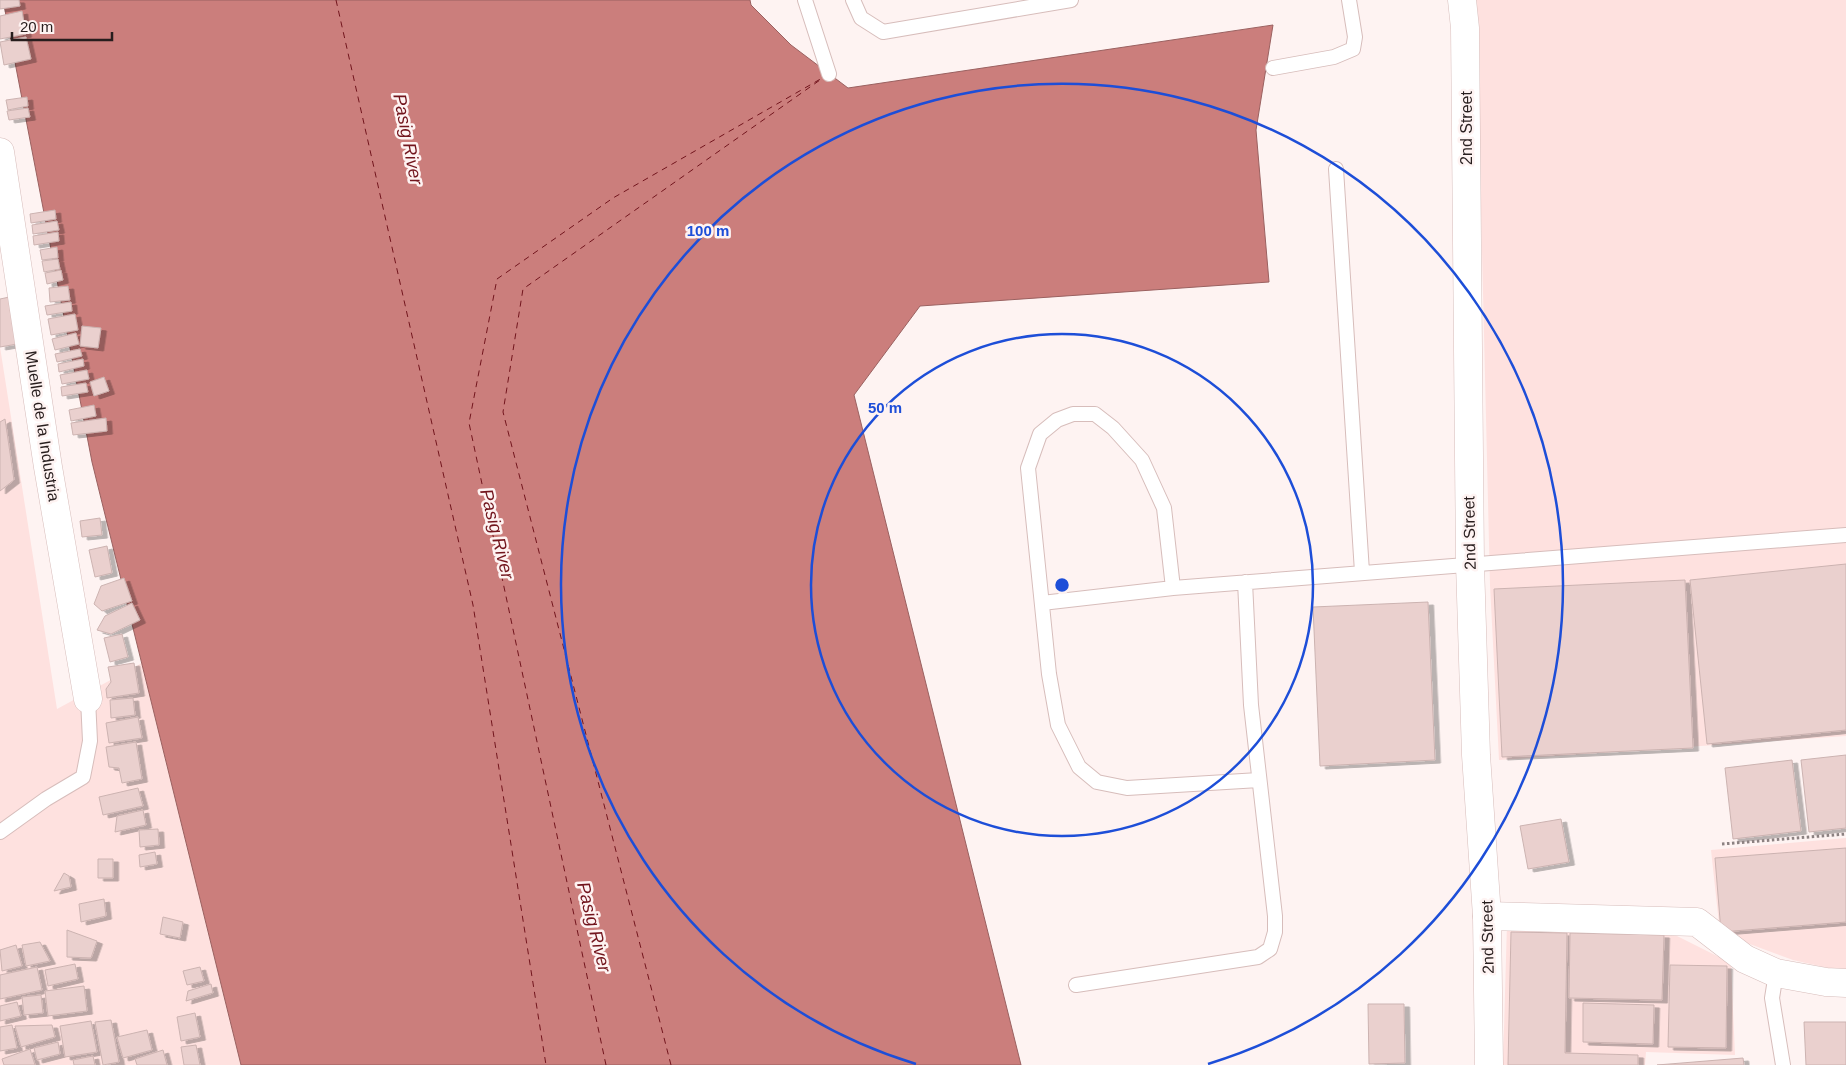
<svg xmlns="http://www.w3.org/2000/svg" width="1846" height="1065" font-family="Helvetica,sans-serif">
<defs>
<filter id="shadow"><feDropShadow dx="5.5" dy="3" stdDeviation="0" flood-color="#0004"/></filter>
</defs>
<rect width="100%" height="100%" fill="#fef3f2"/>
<!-- built -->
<path fill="#fee1df" d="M 1476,0 L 1846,0 L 1846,736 L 1499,760 L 1490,585 Z
M 0,347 L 57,709 L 142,663 L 241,1065 L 0,1065 Z
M 1846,838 L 1846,972 L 1793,960 L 1720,933 L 1711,850 Z
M 1507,923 L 1669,932 L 1731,963 L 1735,1055 L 1646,1052 L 1645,1065 L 1503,1065 Z"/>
<!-- water -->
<path fill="#cb7e7c" stroke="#9a6160" d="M 3,0 L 750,0 L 751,5 L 791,45 L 848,88 L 1273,25 L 1256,130 L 1269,282 L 920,306 L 854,395 L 1021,1065 L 241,1065 L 92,462 Z"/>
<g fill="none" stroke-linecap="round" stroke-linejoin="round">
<!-- ferry -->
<path stroke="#72151d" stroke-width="1" stroke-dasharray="6 5" stroke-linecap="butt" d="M 336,0 L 473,605 L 546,1065
M 606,1065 L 469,423 L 497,279 L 613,198 L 824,77
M 671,1065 L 503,412 L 523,289 L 820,80"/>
</g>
<!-- building -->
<path fill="#ead0ce" stroke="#ccb3b1" filter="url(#shadow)" d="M 0,0 L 19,0 L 20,6 L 0,9 Z
M 22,11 L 26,34 L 0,39 L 0,16 Z
M 26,37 L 31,59 L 4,65 L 0,42 Z
M 27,97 L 28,106 L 8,110 L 6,100 Z
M 28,108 L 30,117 L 9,120 L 7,111 Z
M 55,210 L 56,219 L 31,223 L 30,214 Z
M 57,221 L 59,230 L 33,234 L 32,225 Z
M 58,232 L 59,241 L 34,245 L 33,236 Z
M 57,247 L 58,258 L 42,260 L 40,250 Z
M 58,259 L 60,269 L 44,272 L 42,261 Z
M 61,270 L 63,280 L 47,284 L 45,273 Z
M 68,286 L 70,300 L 50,302 L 49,288 Z
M 14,296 L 23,343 L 0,347 L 0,299 Z
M 71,302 L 72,311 L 47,315 L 45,306 Z
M 75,314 L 78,330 L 51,335 L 48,319 Z
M 82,326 L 101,328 L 98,348 L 80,346 Z
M 76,333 L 79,344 L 55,350 L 52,339 Z
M 80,349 L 82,356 L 57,362 L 55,354 Z
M 83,359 L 84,366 L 59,372 L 58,364 Z
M 87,370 L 89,379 L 62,384 L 60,375 Z
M 104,377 L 109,391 L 94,396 L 90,382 Z
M 86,383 L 88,392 L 62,396 L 61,387 Z
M 94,405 L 96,416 L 71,421 L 69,410 Z
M 106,418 L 107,431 L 73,435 L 71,423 Z
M 5,419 L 14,480 L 0,491 L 0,422 Z
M 100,518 L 102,535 L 82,537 L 80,521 Z
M 107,546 L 112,573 L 95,577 L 89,550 Z
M 1846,564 L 1846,730 L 1707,744 L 1690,580 Z
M 124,578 L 132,601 L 102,611 L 94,604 L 101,586 Z
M 1685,580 L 1693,748 L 1502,757 L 1494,589 Z
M 1428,602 L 1435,760 L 1320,766 L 1313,607 Z
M 132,603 L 140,620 L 111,634 L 97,630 L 105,616 Z
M 122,634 L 128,657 L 110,662 L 104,638 Z
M 134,663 L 139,693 L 107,698 L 106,689 L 111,682 L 108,667 Z
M 133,698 L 135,715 L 111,718 L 110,700 Z
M 138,717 L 142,738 L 109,743 L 106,723 Z
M 136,742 L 142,779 L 122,783 L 119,768 L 109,767 L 106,747 Z
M 1846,755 L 1846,828 L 1809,832 L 1801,760 Z
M 1792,760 L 1801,831 L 1733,839 L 1725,768 Z
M 138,788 L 143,806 L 103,815 L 99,797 Z
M 143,810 L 146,825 L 115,832 L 117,816 Z
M 1561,819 L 1569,862 L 1528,869 L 1520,826 Z
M 158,829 L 159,845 L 140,847 L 139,830 Z
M 1846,848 L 1846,922 L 1721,932 L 1715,858 Z
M 155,852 L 157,864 L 140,867 L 139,855 Z
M 98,859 L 113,859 L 113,878 L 98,878 Z
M 64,873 L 69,876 L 71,887 L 54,891 Z
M 104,899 L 106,916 L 81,922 L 79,904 Z
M 163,917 L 183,922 L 180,938 L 160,934 Z
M 67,930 L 97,941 L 91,958 L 67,957 Z
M 1511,932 L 1567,933 L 1565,1053 L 1638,1055 L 1638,1065 L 1508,1065 Z
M 1570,933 L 1664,935 L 1662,1000 L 1569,998 Z
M 40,942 L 50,961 L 26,966 L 22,945 Z
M 16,945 L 22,966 L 2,971 L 0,950 Z
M 75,964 L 78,979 L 48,986 L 45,970 Z
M 1670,965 L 1727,966 L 1726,1048 L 1668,1047 Z
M 37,967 L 42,990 L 0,999 L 0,975 Z
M 200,967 L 204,981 L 187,985 L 183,971 Z
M 211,984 L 213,993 L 186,1001 L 188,991 Z
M 84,986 L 87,1011 L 48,1016 L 45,991 Z
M 41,995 L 43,1013 L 24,1015 L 22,997 Z
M 17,1002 L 21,1016 L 0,1021 L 0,1006 Z
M 1583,1003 L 1654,1005 L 1653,1044 L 1583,1042 Z
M 1368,1004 L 1404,1004 L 1405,1063 L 1369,1064 Z
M 195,1013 L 200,1037 L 181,1041 L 177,1017 Z
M 111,1020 L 119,1062 L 103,1065 L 95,1022 Z
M 91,1021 L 97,1052 L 65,1057 L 60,1026 Z
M 1804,1022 L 1846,1022 L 1846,1065 L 1806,1065 Z
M 12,1025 L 17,1048 L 0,1051 L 0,1027 Z
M 52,1025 L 55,1037 L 21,1047 L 15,1026 Z
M 147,1030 L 152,1050 L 123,1058 L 117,1037 Z
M 58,1042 L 60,1054 L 37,1060 L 34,1048 Z
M 196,1045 L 200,1065 L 184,1065 L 181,1047 Z
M 30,1049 L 35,1065 L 4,1065 L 2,1059 Z
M 163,1050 L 167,1065 L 137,1065 L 135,1059 Z
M 93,1056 L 95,1065 L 74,1065 L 73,1060 Z
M 1743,1058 L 1744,1065 L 1657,1065 Z"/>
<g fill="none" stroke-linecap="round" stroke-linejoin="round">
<!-- lane casing -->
<g stroke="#d7bdbb" stroke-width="16">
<path id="lane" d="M 805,0 L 829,74
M 853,0 L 861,18 L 883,32 L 1071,0
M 1273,68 L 1334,57 L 1353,49 L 1355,37 L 1349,0
M 1336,169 L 1362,572
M 1042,603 L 1173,588
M 1259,780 L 1127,788 L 1097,782 L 1079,767 L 1058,725 L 1049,674 L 1028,468 L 1040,434 L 1057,420 L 1073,414 L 1095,414 L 1113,428 L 1142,460 L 1164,508 L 1173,588 L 1846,535
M 0,832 L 46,799 L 83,777 L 90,741 L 88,699
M 1776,973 L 1772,998 L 1783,1065
M 1076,985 L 1258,957 L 1270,949 L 1275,932 L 1275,916 L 1251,705 L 1245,582"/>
</g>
<!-- street casing -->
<g stroke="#d7bdbb" stroke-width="29">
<path id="street" d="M 0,152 L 48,467 L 88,699
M 1487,916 L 1697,922 L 1745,959 L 1776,973 L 1826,982 L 1846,983"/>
</g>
<!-- secondary casing -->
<g stroke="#d7bdbb" stroke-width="29">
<path id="secondary" d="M 1462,0 L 1465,28 L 1470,564 L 1476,755 L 1487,916 L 1489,1065"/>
</g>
<!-- path -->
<path stroke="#8c8181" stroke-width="3" stroke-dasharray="2.5 2.5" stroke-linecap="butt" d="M 1722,844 L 1846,834"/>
<!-- lane -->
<use href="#lane" stroke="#fff" stroke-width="14"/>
<!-- street -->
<use href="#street" stroke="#fff" stroke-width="28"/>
<!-- secondary -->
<use href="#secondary" stroke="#fff" stroke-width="28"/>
</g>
<!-- distance rings -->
<g fill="none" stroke="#1d4ed8" stroke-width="2.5">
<circle cx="1062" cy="585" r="251"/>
<path d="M916 1064A501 501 0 1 1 1208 1064"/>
</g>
<g text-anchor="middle" stroke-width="5" stroke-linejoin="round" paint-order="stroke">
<!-- street labels -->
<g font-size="16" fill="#271d1d" stroke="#fef3f2">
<text transform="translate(1466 128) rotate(-90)" y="6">2nd Street</text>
<text transform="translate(43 426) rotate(81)" y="6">Muelle de la Industria</text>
<text transform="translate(1469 533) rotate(-91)" y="6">2nd Street</text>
<text transform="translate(1487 937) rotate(-91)" y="6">2nd Street</text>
</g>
<!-- water labels -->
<g font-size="18" font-style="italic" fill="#72151d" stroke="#fef3f2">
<text transform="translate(408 139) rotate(79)" y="6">Pasig River</text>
<text transform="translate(497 534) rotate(76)" y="6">Pasig River</text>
<text transform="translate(594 927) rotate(76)" y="6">Pasig River</text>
</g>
</g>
<circle cx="1062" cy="585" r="8" fill="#1d4ed8" stroke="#fef3f2" stroke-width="2.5"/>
<g font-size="15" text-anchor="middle" font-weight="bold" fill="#1d4ed8" stroke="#fef3f2" stroke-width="5" stroke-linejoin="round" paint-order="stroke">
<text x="708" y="236">100 m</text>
<text x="885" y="413">50 m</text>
</g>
<!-- scale -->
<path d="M12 32v8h100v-8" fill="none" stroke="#271d1d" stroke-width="2.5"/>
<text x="20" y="32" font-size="15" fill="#271d1d" stroke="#fef3f2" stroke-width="4" paint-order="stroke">20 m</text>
</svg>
